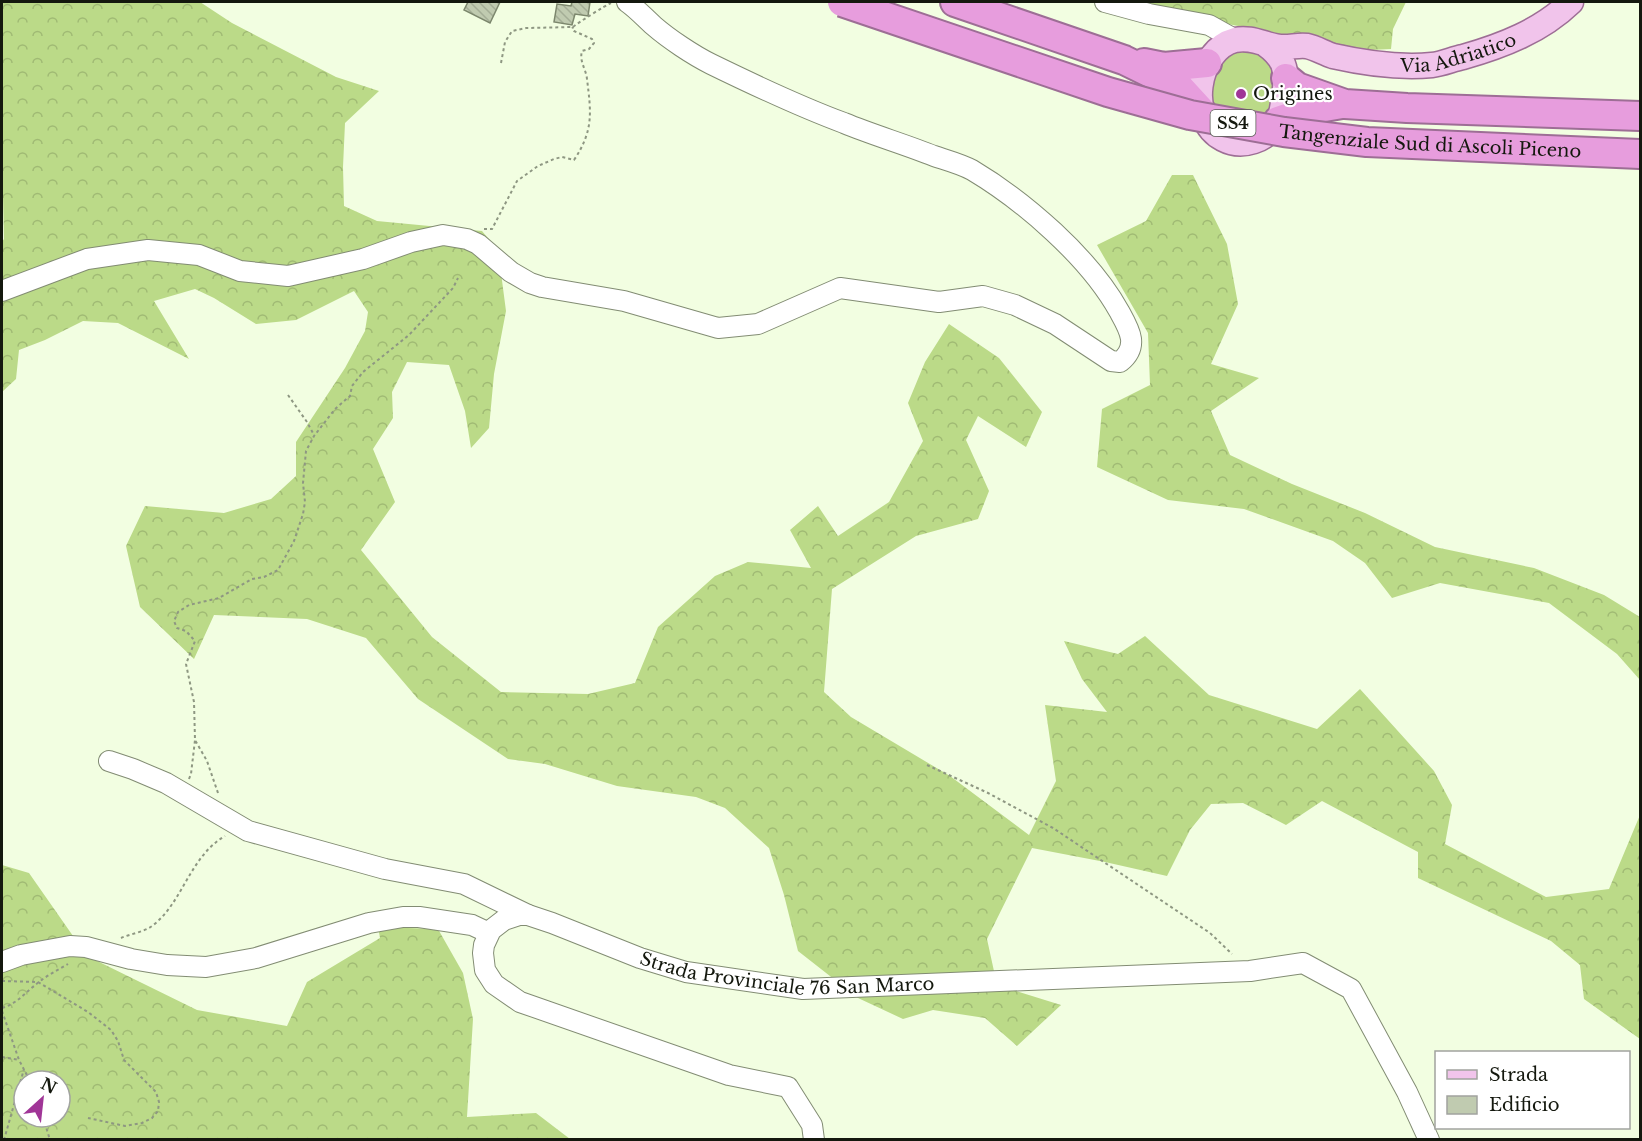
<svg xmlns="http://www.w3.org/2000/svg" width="1642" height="1141" font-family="'Libre Baskerville',serif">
<defs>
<pattern id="forest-crowns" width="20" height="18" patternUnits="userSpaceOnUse" patternTransform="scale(1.5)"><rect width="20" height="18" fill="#bbda88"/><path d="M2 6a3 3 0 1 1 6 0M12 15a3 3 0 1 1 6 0" fill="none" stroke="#a0ba74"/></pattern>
<pattern id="building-back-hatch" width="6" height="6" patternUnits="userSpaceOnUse" patternTransform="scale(1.5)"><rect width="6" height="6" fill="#c0cbb0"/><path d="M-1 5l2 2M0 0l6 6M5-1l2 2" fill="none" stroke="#a4ae96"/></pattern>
</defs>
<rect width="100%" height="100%" fill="#f2fee1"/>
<!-- grass -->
<path fill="#bbda88" d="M 1245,48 L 1261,52 L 1277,70 L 1272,116 L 1208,107 L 1217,61 Z"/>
<!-- forest -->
<path fill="url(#forest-crowns)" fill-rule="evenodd" d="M 2,2 L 200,2 L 232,23 L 336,77 L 379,91 L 345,123 L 343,167 L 344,206 L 377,221 L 482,231 L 498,250 L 506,311 L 494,374 L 489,428 L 471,448 L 465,411 L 449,365 L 407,362 L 392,392 L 393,418 L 373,449 L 395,502 L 361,550 L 432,637 L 501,692 L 588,694 L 635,683 L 658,627 L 715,576 L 748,562 L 811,568 L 790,530 L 818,506 L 838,536 L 889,502 L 923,441 L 908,403 L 925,362 L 949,324 L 999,358 L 1042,412 L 1026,447 L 978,416 L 966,440 L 989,491 L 978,519 L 916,536 L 832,589 L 824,692 L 851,717 L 950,776 L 1029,835 L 1056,781 L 1045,705 L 1107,712 L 1082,679 L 1064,641 L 1118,654 L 1145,636 L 1209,695 L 1317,729 L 1360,689 L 1434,771 L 1452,805 L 1445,844 L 1546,897 L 1609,889 L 1640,815 L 1640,1039 L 1584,999 L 1580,965 L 1551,941 L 1418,878 L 1418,852 L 1322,801 L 1286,825 L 1243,803 L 1211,804 L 1190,830 L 1167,876 L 1105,862 L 1032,848 L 987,939 L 997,985 L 1061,1005 L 1017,1046 L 985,1018 L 933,1010 L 903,1019 L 858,998 L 798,951 L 784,895 L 769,848 L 725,808 L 696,797 L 617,786 L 545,764 L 508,759 L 418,699 L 366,638 L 307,619 L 214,615 L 194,659 L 140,607 L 126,546 L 145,506 L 224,513 L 271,499 L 296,476 L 296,442 L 345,368 L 365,331 L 368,312 L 354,291 L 296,320 L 256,324 L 214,298 L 195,289 L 154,301 L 189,359 L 118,323 L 83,321 L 45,340 L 19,350 L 16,379 L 2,392 L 2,242 L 4,239 L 2,155 Z
M 1115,2 L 1406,2 L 1393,29 L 1391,49 L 1370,50 L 1314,45 L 1269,32 Z
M 1172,175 L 1193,175 L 1227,244 L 1238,304 L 1211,364 L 1259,378 L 1211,411 L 1230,455 L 1292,484 L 1365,513 L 1435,547 L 1534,568 L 1604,595 L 1640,617 L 1640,680 L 1617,654 L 1549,603 L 1440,583 L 1392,598 L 1365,563 L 1333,541 L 1244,509 L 1168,500 L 1097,467 L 1102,409 L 1150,385 L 1148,333 L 1097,245 L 1146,221 Z
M 2,865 L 29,873 L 87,956 L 197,1010 L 287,1026 L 307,982 L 380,938 L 378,927 L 438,929 L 463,973 L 473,1019 L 467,1117 L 536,1113 L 570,1139 L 2,1139 ZM 24,1081 L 60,1081 L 60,1117 L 24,1117 Z"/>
<!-- building -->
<path fill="url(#building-back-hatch)" stroke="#7c876d" stroke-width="1.5" d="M 468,2 L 500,2 L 490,23 L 464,10 Z
M 572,2 L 590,2 L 588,16 L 575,14 L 572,25 L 554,22 L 557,4 L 571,6 Z"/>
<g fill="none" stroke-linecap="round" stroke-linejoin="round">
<!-- minor casing -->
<g stroke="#828c73" stroke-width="22">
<g id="minor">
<path d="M 1105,2 L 1149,14 L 1209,25 L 1236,40"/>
<path d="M 2,291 L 87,259 L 148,250 L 199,255 L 240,271 L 288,276 L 363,259 L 411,242 L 443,235 L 467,239 L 478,244 L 511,272 L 530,283 L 542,287 L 624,301 L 718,328 L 758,324 L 840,288 L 939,302 L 983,296 L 1015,305 L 1055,324 L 1111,361 L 1120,362 C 1140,346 1129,329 1119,311 C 1089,257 1024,201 972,170 C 961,164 946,160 934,156 C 904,144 873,135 844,123 C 798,106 754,85 711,64 C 693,55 669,39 654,26 C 645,18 637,9 627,2"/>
<path d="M 109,761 L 133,769 L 166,783 L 248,831 L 385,869 L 464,884 L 528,915"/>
<path d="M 2,962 L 21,955 L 70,946 L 86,947 L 131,959 L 167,965 L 206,967 L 256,958 L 369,923 L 403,917 L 419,917 L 472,925 L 489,933"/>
<path id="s1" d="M 814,1140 L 812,1125 L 788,1087 L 729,1075 L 520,1002 L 494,984 L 485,970 L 483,953 L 484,945 L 491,930 L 504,920 L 519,915 L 528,915 L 552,923 L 640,958 L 686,972 L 803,989 L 1250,971 L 1303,963 L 1351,989 L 1407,1092 L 1429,1140"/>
</g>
</g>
<!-- major casing -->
<g stroke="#9d6e95" stroke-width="27">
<g id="major">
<path id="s2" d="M 1265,44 C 1272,49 1279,55 1283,64 C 1287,74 1286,84 1284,95 C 1283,104 1282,114 1278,121 C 1267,141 1242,149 1223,139 C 1186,120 1196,50 1235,40 C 1253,36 1267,47 1284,47 C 1292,47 1299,45 1307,46 C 1316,48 1324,53 1333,56 C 1364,63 1400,68 1432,65 C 1442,64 1453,59 1463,57 C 1502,46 1541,31 1571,2"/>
</g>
</g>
<!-- highway casing -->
<g stroke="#9d6e95" stroke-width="32">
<path id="highway" d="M 955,2 L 1124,60 L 1179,87 L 1201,111
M 1144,63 L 1164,67 L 1207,63
M 1286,78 L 1297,87 L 1345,104 L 1407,108 L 1640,116
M 1278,121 L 1313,109 L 1342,104"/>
</g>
<!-- path -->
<path stroke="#8e9782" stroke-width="2" stroke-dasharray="3 3" stroke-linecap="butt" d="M 501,63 L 505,42 L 512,31 L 526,28 L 573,27 C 576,24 606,5 611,3
M 484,229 L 492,229 L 517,181 L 538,166 L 554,159 L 562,157 L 574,160 C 594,130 591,112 587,79 C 586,69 579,61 582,51 L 589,49 L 594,43 L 592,39 L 574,31 L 572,29 L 573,27
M 288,395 L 307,422 L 314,435
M 927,765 L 988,793 L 1053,828 L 1210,933 L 1232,954
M 189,779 L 191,774 L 195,740
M 218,793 L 207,761 L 195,740 L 194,702 L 186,664 L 195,641 L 186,631 L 177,628 L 174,621 L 178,612 L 189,605 L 219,598 L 252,579 L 264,577 L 278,570 L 294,541 L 303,514 L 305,502 L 303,483 L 306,451 L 314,436 L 335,409 L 350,396 L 352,386 L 363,372 L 409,335 L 453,288 L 458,278
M 121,938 C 130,934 144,932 152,926 C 183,903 189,857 225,836
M 2,981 L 38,982 L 88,1012 L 111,1030 L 118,1041 L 124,1060 L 156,1092 L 159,1102 L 158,1111 L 152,1118 L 142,1123 L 125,1126 L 88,1118
M 2,1008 C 16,1004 23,995 34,986 C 44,977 56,971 68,964
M 2,1011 L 19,1060 L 30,1081
M 2,1057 L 19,1060
M 43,1117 L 50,1140
M 4,1140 L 24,1069"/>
<!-- minor -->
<use href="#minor" stroke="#fff" stroke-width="20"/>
<!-- major -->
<use href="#major" stroke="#f1c4eb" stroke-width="24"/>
<!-- highway -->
<use href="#highway" stroke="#e79ddd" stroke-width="28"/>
<!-- highway-bridge casing -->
<g stroke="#9d6e95" stroke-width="32" stroke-linecap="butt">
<g id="highway-bridge">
<path id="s3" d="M 842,2 L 1108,92 L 1190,115 L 1284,132 L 1367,142 L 1640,154"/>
</g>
</g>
<!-- highway-bridge -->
<use href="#highway-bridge" stroke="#e79ddd" stroke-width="28"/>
</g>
<!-- markers -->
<circle fill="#a03597" stroke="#fff" stroke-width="2" cx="1241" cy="94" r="6"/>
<g text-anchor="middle" stroke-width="4.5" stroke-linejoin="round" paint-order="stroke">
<!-- shield labels -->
<rect fill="#fff" stroke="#5a5d56" stroke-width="1.5" x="1210.5" y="110" width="45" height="26" rx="4.5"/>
<g font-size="16" font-weight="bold" fill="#14180e">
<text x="1233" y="129">SS4</text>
</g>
<!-- street labels -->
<g font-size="18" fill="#14180e" stroke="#fff">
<text dy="6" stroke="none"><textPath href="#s2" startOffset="500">Via Adriatico</textPath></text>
<text dy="6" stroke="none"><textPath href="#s3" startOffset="608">Tangenziale Sud di Ascoli Piceno</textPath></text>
<text dy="6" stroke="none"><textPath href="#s1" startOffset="742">Strada Provinciale 76 San Marco</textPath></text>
</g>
<!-- poi labels -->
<g font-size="18" fill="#14180e" stroke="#fff" text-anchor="start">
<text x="1253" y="100">Origines</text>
</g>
</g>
<!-- border -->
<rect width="1642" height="1141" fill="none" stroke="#14180e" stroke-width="6"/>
<!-- legend -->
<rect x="1435" y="1051" width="195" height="78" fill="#ffffff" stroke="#a1a39f" stroke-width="1.5"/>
<rect x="1447" y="1070" width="30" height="9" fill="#f1c4eb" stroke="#a1a39f" stroke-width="1.5"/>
<text x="1489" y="1081" font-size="18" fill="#14180e">Strada</text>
<rect x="1447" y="1096" width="30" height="18" fill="#c0cbb0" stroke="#a1a39f" stroke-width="1.5"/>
<text x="1489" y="1111" font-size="18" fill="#14180e">Edificio</text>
<!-- north arrow -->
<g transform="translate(42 1099) rotate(27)"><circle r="28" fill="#ffffff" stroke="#a1a39f" stroke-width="1.5"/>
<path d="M0-4.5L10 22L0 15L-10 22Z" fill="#a03597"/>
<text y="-9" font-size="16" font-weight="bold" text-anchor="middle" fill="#14180e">N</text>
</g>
</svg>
